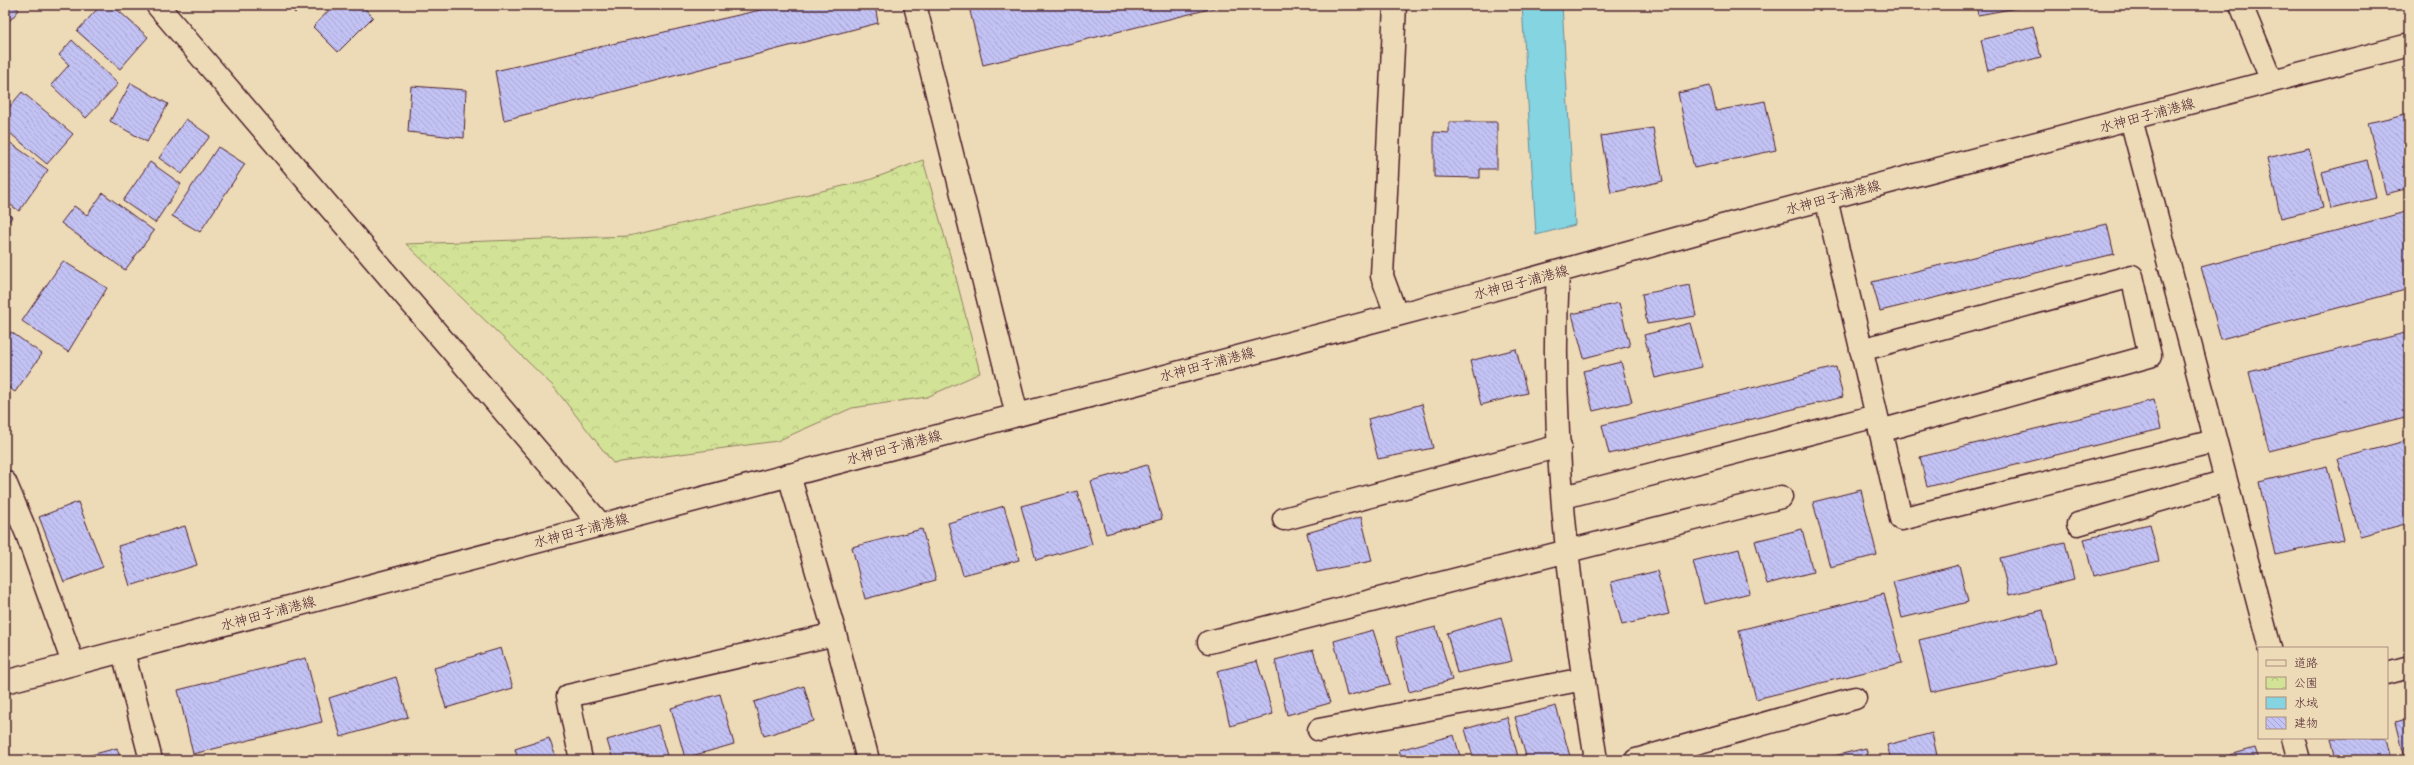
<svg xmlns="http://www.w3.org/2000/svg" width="2414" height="765" font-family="'Indie Flower','Klee One',sans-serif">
<defs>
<pattern id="park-crowns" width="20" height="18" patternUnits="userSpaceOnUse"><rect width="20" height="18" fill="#d2e296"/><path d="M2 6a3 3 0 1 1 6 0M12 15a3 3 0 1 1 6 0" fill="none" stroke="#b6c181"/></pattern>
<pattern id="building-back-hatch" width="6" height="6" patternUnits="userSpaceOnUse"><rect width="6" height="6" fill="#c2c2f4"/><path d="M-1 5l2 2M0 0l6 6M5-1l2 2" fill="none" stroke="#a8a6d1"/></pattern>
</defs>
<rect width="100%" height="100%" fill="#eddab7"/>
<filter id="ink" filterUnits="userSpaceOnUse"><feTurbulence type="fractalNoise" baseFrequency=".025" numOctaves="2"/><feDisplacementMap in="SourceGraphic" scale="8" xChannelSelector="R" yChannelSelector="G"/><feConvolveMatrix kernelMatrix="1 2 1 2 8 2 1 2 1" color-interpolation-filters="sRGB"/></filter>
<g filter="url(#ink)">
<!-- park -->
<path fill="url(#park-crowns)" stroke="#8e8060" d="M 923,160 L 953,266 L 980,373 L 927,397 L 852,408 L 777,441 L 613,463 L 553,386 L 406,244 L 629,236 L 869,180 Z"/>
<!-- water -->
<path fill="#84d4e1" stroke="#6d8c98" d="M 1522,5 L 1562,5 L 1575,225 L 1536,235 Z"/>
<!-- building -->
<path fill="url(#building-back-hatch)" stroke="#4a1f2b" d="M 5,5 L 13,5 L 19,10 L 5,26 Z
M 101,5 L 112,5 L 148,37 L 120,69 L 77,31 Z
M 288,5 L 303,5 L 295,13 Z
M 334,5 L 361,5 L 373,17 L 338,52 L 313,27 Z
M 782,5 L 875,5 L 878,23 L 504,120 L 495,71 Z
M 977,5 L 1226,5 L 983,65 L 969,7 Z
M 1976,5 L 2021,5 L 2022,7 L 1978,15 Z
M 2033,26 L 2041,57 L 1988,71 L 1981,40 Z
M 72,40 L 118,84 L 86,118 L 51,85 L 69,65 L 59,55 Z
M 131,83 L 168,104 L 147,142 L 110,121 Z
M 411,86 L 466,90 L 464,138 L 408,132 Z
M 1710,86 L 1716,111 L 1765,101 L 1776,150 L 1694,168 L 1678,93 Z
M 22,92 L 73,134 L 47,164 L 5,129 L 5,112 Z
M 2409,113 L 2409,188 L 2386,194 L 2368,123 Z
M 186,119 L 210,136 L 182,174 L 159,158 Z
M 1449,122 L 1497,122 L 1497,169 L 1480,169 L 1480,178 L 1434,177 L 1434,132 L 1449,133 Z
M 1653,128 L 1663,181 L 1611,193 L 1601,136 Z
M 5,139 L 48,170 L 19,211 L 5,201 Z
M 218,147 L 245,164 L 200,232 L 172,216 Z
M 2309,148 L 2323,208 L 2281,218 L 2267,158 Z
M 2367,160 L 2376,198 L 2331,209 L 2322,172 Z
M 150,162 L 181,184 L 155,223 L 123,201 Z
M 103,193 L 154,231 L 125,270 L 61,223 L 74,206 L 87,215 Z
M 2409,211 L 2409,289 L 2221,339 L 2201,267 Z
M 5,212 L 12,217 L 5,227 Z
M 2107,224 L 2114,254 L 1880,311 L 1872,282 Z
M 63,261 L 107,288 L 68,352 L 22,321 Z
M 1690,285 L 1696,316 L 1647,324 L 1642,294 Z
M 1619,303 L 1630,346 L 1584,358 L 1572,314 Z
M 1690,323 L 1702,367 L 1655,378 L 1644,335 Z
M 11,332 L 42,354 L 15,392 L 5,385 L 5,341 Z
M 2409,332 L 2409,416 L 2269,451 L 2249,372 Z
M 1516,349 L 1527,393 L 1481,405 L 1470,361 Z
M 1621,362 L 1632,402 L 1593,411 L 1583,371 Z
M 1836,367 L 1843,397 L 1609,454 L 1602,425 Z
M 2154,400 L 2161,429 L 1927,487 L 1920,457 Z
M 1422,404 L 1433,448 L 1378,459 L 1368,419 Z
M 2409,440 L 2409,523 L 2360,536 L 2338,459 Z
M 1147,465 L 1162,519 L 1106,534 L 1091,481 Z
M 2327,466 L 2344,540 L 2275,555 L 2259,482 Z
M 1861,490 L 1877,555 L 1830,567 L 1813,502 Z
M 1077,491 L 1092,544 L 1036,560 L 1021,506 Z
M 78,502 L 103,567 L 64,582 L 39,517 Z
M 1004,506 L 1019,560 L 963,575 L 948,523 Z
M 1361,517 L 1372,561 L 1317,572 L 1307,533 Z
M 2150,524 L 2159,561 L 2093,576 L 2084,539 Z
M 185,526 L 197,565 L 130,586 L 118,546 Z
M 922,529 L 936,580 L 865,599 L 852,547 Z
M 1802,529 L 1813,572 L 1767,584 L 1755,541 Z
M 2065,542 L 2074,579 L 2009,595 L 2000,558 Z
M 1739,549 L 1750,593 L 1704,604 L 1693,561 Z
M 1959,565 L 1968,602 L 1902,618 L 1893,582 Z
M 1657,571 L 1669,614 L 1622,625 L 1611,582 Z
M 1884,594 L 1902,663 L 1756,699 L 1739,630 Z
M 2043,610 L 2056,663 L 1931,692 L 1919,640 Z
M 1501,617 L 1512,661 L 1457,673 L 1447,633 Z
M 1436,627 L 1452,680 L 1409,692 L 1396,637 Z
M 1373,630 L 1390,684 L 1347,696 L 1334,641 Z
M 501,648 L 513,688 L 446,708 L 434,668 Z
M 1313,650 L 1330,703 L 1287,715 L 1275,660 Z
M 306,658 L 322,722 L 193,754 L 178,690 Z
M 1257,661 L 1273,714 L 1230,726 L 1217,671 Z
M 396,677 L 408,717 L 341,737 L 329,698 Z
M 804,686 L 814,721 L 764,736 L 754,702 Z
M 720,694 L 734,744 L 685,758 L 671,708 Z
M 1556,706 L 1571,760 L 1527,760 L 1515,717 Z
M 1507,717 L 1519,760 L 1474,760 L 1465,729 Z
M 2409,718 L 2409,758 L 2405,759 L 2396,722 Z
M 658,725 L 668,759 L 613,760 L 607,740 Z
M 1932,733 L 1938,760 L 1891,760 L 1887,745 Z
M 1454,735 L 1461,760 L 1402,760 L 1399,750 Z
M 549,738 L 557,760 L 518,760 L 515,749 Z
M 2331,738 L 2386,738 L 2391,760 L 2336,760 Z
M 117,748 L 121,760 L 81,760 L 80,758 Z
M 1866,748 L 1869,760 L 1822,760 L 1822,759 Z
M 2255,748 L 2259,760 L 2212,760 Z
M 42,755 L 44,760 L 27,760 Z"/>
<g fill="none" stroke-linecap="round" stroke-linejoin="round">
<!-- minor casing -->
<g stroke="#4a1f2b" stroke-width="25">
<path id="minor" d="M 157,5 L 601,525
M 915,5 L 1017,415
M 1395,5 L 1382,276 L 1396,314
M 2241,5 L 2272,81
M 2131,119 L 2270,648
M 1826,199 L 1901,519 L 2215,441
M 1558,272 C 1549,435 1570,599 1596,760
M 1861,350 L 2132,276 L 2150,356 L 1880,431
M 789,475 L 835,634 L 868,760
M 5,482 L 27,534 L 73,663
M 1564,497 L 1876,416
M 1284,519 L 1560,446
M 2078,524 L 2226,481
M 1209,642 L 1781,497
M 123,652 L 151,760
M 2387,673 L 2409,667
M 1319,730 L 1584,679
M 2293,738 L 2299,760
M 581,760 L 568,696 L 835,634
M 1636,760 L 1855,698"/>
</g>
<!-- major casing -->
<g stroke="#4a1f2b" stroke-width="25">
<path id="major" d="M 5,682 L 1484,292 L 1722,226 L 2409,45"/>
</g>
<!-- minor -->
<use href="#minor" stroke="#eddab7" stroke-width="22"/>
<!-- major -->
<use href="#major" stroke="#eddab7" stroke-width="22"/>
</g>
</g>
<g text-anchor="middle" stroke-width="3" stroke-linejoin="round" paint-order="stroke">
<!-- street labels -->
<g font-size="14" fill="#4a1f2b" stroke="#eddab7">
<text transform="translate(2147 115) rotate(-15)" y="5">水神田子浦港線</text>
<text transform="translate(1833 197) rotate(-15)" y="5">水神田子浦港線</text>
<text transform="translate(1521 282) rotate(-15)" y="5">水神田子浦港線</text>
<text transform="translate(1207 364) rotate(-15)" y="5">水神田子浦港線</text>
<text transform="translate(894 447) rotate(-15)" y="5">水神田子浦港線</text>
<text transform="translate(581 530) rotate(-15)" y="5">水神田子浦港線</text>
<text transform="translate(268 613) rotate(-15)" y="5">水神田子浦港線</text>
</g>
</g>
<!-- margin -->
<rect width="2414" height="765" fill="none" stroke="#eddab7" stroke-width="20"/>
<rect x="10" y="10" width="2394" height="745" fill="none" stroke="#4a1f2b" stroke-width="1.5" filter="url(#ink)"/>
<!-- legend -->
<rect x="2258" y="647" width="130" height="92" fill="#eddab7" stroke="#ac8f7f"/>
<rect x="2266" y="660" width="20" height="6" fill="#eddab7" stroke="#ac8f7f"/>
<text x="2294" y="667" font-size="12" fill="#4a1f2b">道路</text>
<rect x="2266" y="677" width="20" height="12" fill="url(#park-crowns)" stroke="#ac8f7f"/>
<text x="2294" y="687" font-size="12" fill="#4a1f2b">公園</text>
<rect x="2266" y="697" width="20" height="12" fill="#84d4e1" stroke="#ac8f7f"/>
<text x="2294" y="707" font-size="12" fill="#4a1f2b">水域</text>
<rect x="2266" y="717" width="20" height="12" fill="url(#building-back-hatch)" stroke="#ac8f7f"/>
<text x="2294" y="727" font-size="12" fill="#4a1f2b">建物</text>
</svg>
